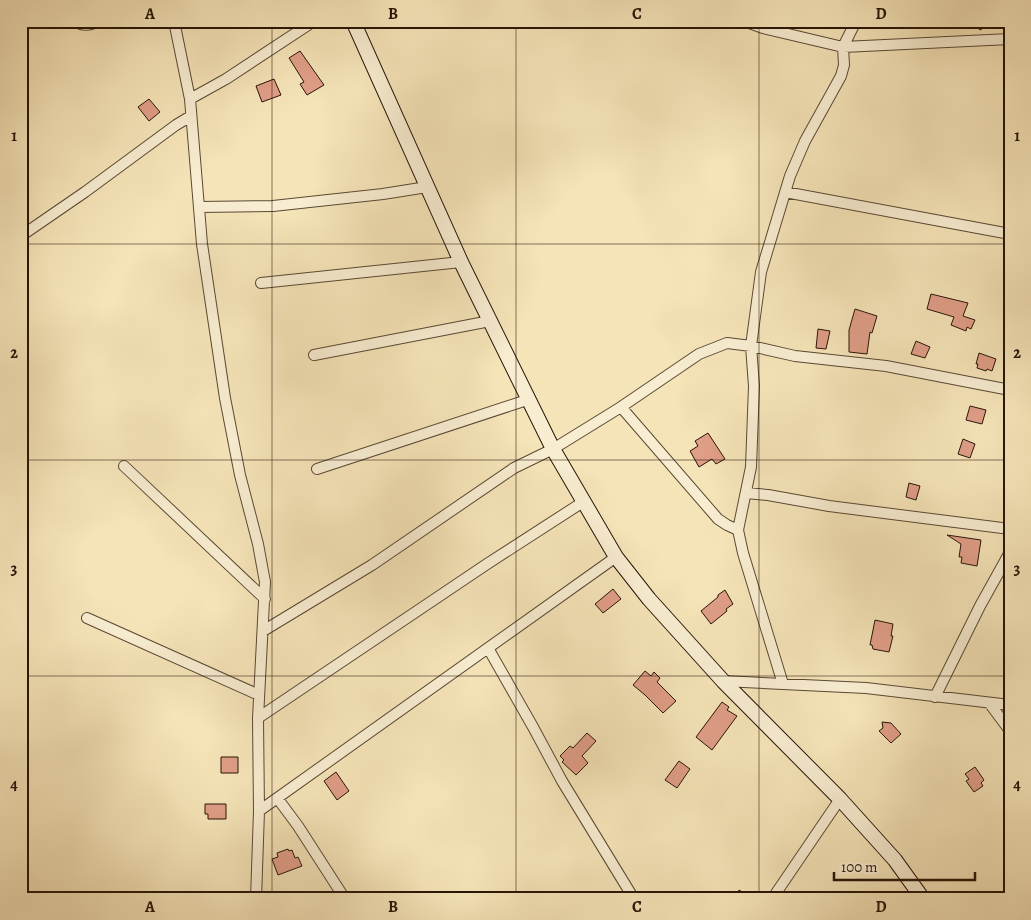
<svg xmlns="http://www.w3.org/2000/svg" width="1031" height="920" font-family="Alegreya,serif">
<rect width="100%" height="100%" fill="#f5e4b8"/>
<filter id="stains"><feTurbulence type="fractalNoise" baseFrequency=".004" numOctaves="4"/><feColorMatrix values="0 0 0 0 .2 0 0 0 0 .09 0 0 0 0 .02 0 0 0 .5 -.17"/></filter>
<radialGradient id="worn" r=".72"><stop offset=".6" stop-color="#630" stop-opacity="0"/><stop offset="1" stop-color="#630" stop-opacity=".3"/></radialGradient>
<!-- building -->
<path fill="#e09e87" stroke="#271407" d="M 963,21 L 985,21 L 981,30 Z
M 300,51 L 324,85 L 307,95 L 300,84 L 304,82 L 289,58 Z
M 274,79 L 281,95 L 262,102 L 256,86 Z
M 149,99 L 160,112 L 149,121 L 138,107 Z
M 931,294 L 968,303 L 963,316 L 975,320 L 971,329 L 967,327 L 966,331 L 951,325 L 954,317 L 927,309 Z
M 855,309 L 877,316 L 872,333 L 870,332 L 867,354 L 849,352 L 849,330 Z
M 818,329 L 830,331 L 826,349 L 816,348 Z
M 916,341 L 930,347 L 925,358 L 911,354 Z
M 979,353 L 996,359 L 992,371 L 987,369 L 986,371 L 977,368 L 978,364 L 976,364 Z
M 970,406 L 986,410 L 982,424 L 966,420 Z
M 708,433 L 725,459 L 716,464 L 712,459 L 699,467 L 690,451 L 698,446 L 695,441 Z
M 963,439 L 975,444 L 970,458 L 958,454 Z
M 909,483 L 920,486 L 916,500 L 906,497 Z
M 947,535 L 981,540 L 977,566 L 961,563 L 962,557 L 959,557 L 961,544 Z
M 613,589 L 621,599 L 603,613 L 595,604 Z
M 725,590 L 733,604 L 726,609 L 727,611 L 711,624 L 701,611 L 718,597 L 718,595 Z
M 875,620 L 893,624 L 891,636 L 893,636 L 889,652 L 873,649 L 872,645 L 870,645 Z
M 645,671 L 651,676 L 654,672 L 660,678 L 657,682 L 676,701 L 663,713 L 645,695 L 633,685 Z
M 722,702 L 729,707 L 727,710 L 737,716 L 712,750 L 696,737 Z
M 882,722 L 891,723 L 901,734 L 891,743 L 879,731 L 883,728 Z
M 587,733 L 596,741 L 582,756 L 588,763 L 576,775 L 562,762 L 564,760 L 560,756 L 570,746 L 573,748 Z
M 221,757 L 238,757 L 238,773 L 221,773 Z
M 679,761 L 690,769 L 677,788 L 665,780 Z
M 975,767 L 984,780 L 981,783 L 983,786 L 974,792 L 966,781 L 969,779 L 965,774 Z
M 336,772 L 349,791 L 337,800 L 324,781 Z
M 205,804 L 226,804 L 226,819 L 208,819 L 208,814 L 205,814 Z
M 288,849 L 289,851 L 292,850 L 295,858 L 298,857 L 302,866 L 278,875 L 272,859 L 278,857 L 277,853 Z
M 739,890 L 754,899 L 734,899 Z"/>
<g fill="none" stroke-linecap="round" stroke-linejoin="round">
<!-- street casing -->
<g stroke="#5a4833" stroke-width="12">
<path id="street" d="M 75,21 C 82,26 90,26 97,21
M 174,21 L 190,99 L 202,244 L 225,398 L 240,475 L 258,544 L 265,582 L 258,718 L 259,811 L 256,899
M 744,21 L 763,28 L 843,47 L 1010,39
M 190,99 L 226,79 L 314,21
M 785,192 L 1010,234
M 199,207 L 273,206 L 383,194 L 427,187
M 21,236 L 85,192 L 176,125 L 191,116
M 261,283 L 461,262
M 314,355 L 490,321
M 621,407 L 718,519 L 727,525 L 738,530
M 124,466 L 265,599
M 317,469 L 530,399
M 746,493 L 768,495 L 829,506 L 1010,529
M 87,618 L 259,695
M 263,631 L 372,565 L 514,468 L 553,449 L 621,407 L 699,354 L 727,343 L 751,346 L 795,356 L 886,366 L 1010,390
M 488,648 L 533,727 L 562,781 L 634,899
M 723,681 L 866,688 L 1010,705
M 783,684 L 743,553 L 738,530 L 751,467 L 754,386 L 751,346 L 761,272 L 790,176 L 805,141 L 841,76 L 844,65 L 843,47 L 856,21
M 935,697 L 980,606 L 1010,552
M 990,704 L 1010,731
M 258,718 L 487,564 L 583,502
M 278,799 L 298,826 L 345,899
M 259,811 L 616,557
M 772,899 L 840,799"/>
</g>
<!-- secondary casing -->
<g stroke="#271407" stroke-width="16">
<path id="secondary" d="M 353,21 L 461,262 L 553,449 L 616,557 L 649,599 L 723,681 L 840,799 L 895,860 L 923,899"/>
</g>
<!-- street -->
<use href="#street" stroke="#f8edd1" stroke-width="10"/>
<!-- secondary -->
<use href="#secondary" stroke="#f8edd1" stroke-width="14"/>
</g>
<!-- grid -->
<path fill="none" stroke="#271407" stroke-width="1" stroke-opacity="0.55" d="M 272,21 L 272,899M 516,21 L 516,899M 759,21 L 759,899M 21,244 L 1010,244M 21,460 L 1010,460M 21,676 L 1010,676"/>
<!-- margin -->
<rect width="1031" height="920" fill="none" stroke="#f5e4b8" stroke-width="55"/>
<!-- scale -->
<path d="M834 872v8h141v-8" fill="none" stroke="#271407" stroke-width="2.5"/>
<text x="841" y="872" font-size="15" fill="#271407" stroke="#f8edd1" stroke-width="4" paint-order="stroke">100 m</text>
<rect x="28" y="28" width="976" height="864" fill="none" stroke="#271407" stroke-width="2"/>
<g font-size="16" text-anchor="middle" font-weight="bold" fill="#271407">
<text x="150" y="19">A</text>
<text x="393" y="19">B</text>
<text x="637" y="19">C</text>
<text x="881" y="19">D</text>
<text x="14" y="141">1</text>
<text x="1017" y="141">1</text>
<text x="14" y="358">2</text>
<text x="1017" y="358">2</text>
<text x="14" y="574">3</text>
<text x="1017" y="574">3</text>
<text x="14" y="790">4</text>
<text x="1017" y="790">4</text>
<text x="150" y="912">A</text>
<text x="393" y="912">B</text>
<text x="637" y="912">C</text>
<text x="881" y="912">D</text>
</g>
<rect width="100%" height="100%" filter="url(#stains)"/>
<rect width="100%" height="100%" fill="url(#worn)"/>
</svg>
